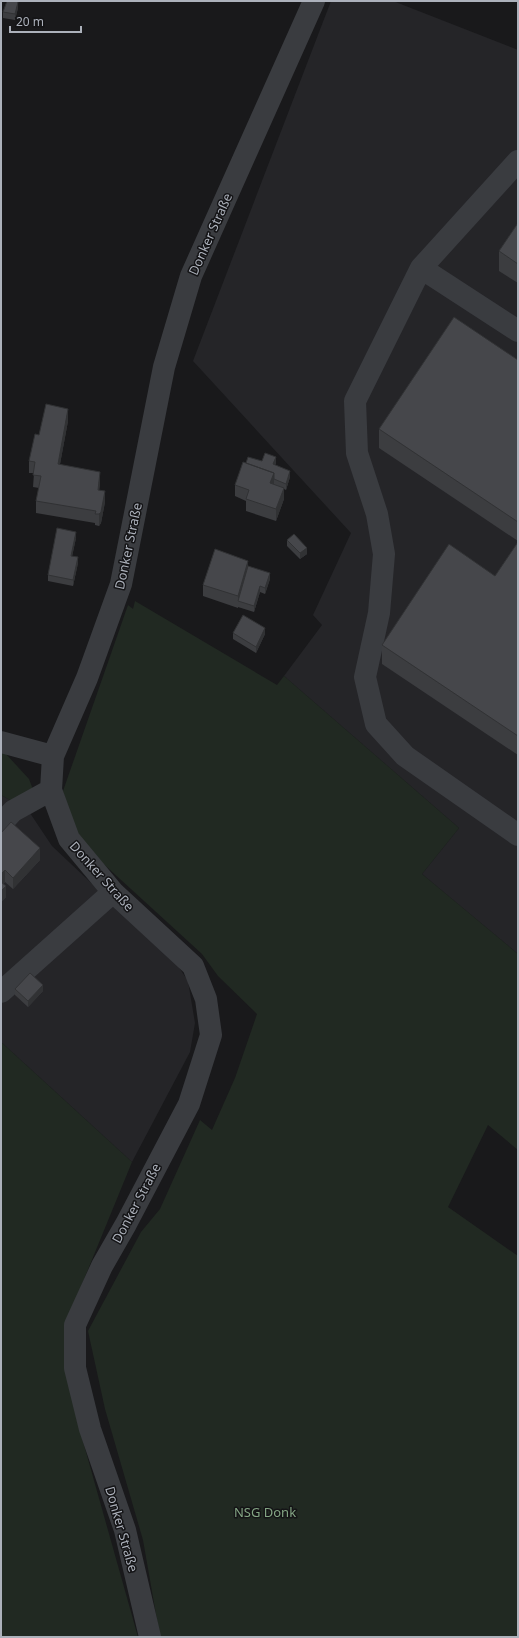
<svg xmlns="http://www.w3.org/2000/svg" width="519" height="1638" font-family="'Noto Sans',sans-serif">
<rect width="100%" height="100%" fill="#19191b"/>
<!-- built -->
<path fill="#252528" d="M 331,1 L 393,1 L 518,50 L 518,954 L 422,874 L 459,828 L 284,676 L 322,625 L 313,615 L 351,533 L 193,361 Z
M 1,795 L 28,810 L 52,846 L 176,963 L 188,981 L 195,1023 L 190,1052 L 132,1162 L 1,1042 Z"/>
<!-- green -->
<path fill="#212922" d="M 135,601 L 277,685 L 284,676 L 459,828 L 422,874 L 518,954 L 518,1150 L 488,1125 L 448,1207 L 518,1256 L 518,1637 L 160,1637 L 143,1540 L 105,1409 L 88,1331 L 141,1232 L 160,1209 L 200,1120 L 212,1130 L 235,1078 L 257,1014 L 218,976 L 202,954 L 85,847 L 72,828 L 63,791 L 128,605 L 133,609 Z
M 1,752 L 6,754 L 29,779 L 34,792 L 28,810 L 1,795 Z
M 1,1042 L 132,1162 L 64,1328 L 77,1420 L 138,1637 L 1,1637 Z"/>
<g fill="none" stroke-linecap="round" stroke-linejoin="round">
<!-- minor -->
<path stroke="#3a3c40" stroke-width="22" d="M 518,161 L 421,268 L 355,401 L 357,453 L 377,514 L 384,554 L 379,613 L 365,677 L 376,724 L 405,756 L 518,835
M 421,268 L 518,331
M 1,742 L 53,756
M 1,824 L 13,811 L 51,790
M 1,992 L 113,892
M 150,1637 L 125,1530 L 90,1429 L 75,1368 L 75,1325 L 102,1266 L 126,1224 L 189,1104 L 211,1035 L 206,999 L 193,966 L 113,892 L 69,839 L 51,790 L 53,756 L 87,678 L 121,584 L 164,367 L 191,276 L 314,1"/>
</g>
<!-- wall -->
<path fill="#3c3d40" d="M 18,8 L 15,20 L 3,18 L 3,12 Z
M 518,223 L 518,283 L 499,271 L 499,251 Z
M 518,360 L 518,541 L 379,448 L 379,429 Z
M 68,421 L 60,464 L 100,484 L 99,490 L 105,502 L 101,523 L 99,526 L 95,525 L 95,523 L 36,513 L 36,501 L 39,488 L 33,487 L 34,473 L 29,473 L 29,461 L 39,435 Z
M 262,461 L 276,463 L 275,465 L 290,477 L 286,490 L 284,489 L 284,499 L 276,521 L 246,511 L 246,501 L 235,496 L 235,485 L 246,463 Z
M 76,538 L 72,556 L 78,563 L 73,586 L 48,581 L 48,575 Z
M 287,540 L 307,554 L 300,559 L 287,546 Z
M 518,542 L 518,755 L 382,664 L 382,645 L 495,576 Z
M 248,566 L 270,579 L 265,594 L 260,592 L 254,612 L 238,607 L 238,608 L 203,596 L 203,585 Z
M 233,633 L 265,634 L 256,653 L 233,639 Z
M 1,833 L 40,860 L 13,889 L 5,882 L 3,884 L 6,897 L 1,902 Z
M 15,989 L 43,991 L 28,1007 L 15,995 Z"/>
<!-- shaded-wall -->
<path fill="#313234" d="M 18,2 L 18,8 L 15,20 L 15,14 Z
M 68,409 L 68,421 L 58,475 L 58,464 Z
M 276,457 L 276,463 L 273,470 L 273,464 Z
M 290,471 L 290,477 L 286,490 L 286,484 Z
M 100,472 L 100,484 L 98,501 L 98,490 Z
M 274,473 L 274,484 L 270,483 Z
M 284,488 L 284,499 L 276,521 L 276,509 Z
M 105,491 L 105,502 L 101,523 L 99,526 L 99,514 Z
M 76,532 L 76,538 L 71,562 L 71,556 Z
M 307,548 L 307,554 L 300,559 L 300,553 Z
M 78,557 L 78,563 L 73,586 L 73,580 Z
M 248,561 L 248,572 L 238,601 L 238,608 L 238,596 Z
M 270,573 L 270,579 L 265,594 L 265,588 Z
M 260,586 L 260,592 L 254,612 L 254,606 Z
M 265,628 L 265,634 L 256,653 L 256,647 Z
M 40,848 L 40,860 L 13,889 L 13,878 Z
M 5,870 L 5,882 L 1,886 L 1,874 Z
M 6,886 L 6,897 L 1,902 L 1,891 Z
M 43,985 L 43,991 L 28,1007 L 28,1001 Z"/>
<!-- building -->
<path fill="#46474b" stroke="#313234" d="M 7,1 L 15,1 L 18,2 L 15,14 L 3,12 Z
M 518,223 L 518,264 L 499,251 Z
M 454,317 L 518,360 L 518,522 L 379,429 Z
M 46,404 L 68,409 L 58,464 L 100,472 L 98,490 L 105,491 L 101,512 L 99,514 L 95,514 L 96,511 L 36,501 L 41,476 L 33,475 L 35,462 L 29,461 L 35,434 L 39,435 Z
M 265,453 L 276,457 L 273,464 L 290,471 L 286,484 L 274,479 L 274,473 L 246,463 L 248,457 L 262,461 Z
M 243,462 L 274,473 L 270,483 L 284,488 L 276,509 L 246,499 L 249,490 L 235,485 Z
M 57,528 L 76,532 L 71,556 L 78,557 L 73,580 L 48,575 Z
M 294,534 L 307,548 L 300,553 L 287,540 Z
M 518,542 L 518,736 L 382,645 L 449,544 L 495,576 Z
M 215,549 L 248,561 L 238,596 L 203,585 Z
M 248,566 L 270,573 L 265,588 L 260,586 L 254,606 L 238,601 Z
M 243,615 L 265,628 L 256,647 L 233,633 Z
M 11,822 L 40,848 L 13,878 L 5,870 L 1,874 L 1,833 Z
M 1,882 L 6,886 L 1,891 Z
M 30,973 L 43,985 L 28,1001 L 15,989 Z"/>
<g text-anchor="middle" stroke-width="3" stroke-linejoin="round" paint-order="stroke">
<!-- street labels -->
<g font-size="13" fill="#acb1bb" stroke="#141416">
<text transform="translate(210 234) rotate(-66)" y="5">Donker Straße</text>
<text transform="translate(128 546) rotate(-78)" y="5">Donker Straße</text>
<text transform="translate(102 876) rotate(48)" y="5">Donker Straße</text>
<text transform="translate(136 1203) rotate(-62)" y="5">Donker Straße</text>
<text transform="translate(122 1529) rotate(74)" y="5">Donker Straße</text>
</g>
<!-- park labels -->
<g font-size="13" fill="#84a584" stroke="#141416">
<text x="265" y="1517">NSG Donk</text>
</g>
</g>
<!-- border -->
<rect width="519" height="1638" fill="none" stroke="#acb1bb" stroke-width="4"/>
<!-- scale -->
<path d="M10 26v6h71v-6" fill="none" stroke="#acb1bb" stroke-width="2"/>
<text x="16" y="26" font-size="12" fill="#acb1bb" stroke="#141416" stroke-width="3" paint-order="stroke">20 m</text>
</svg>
